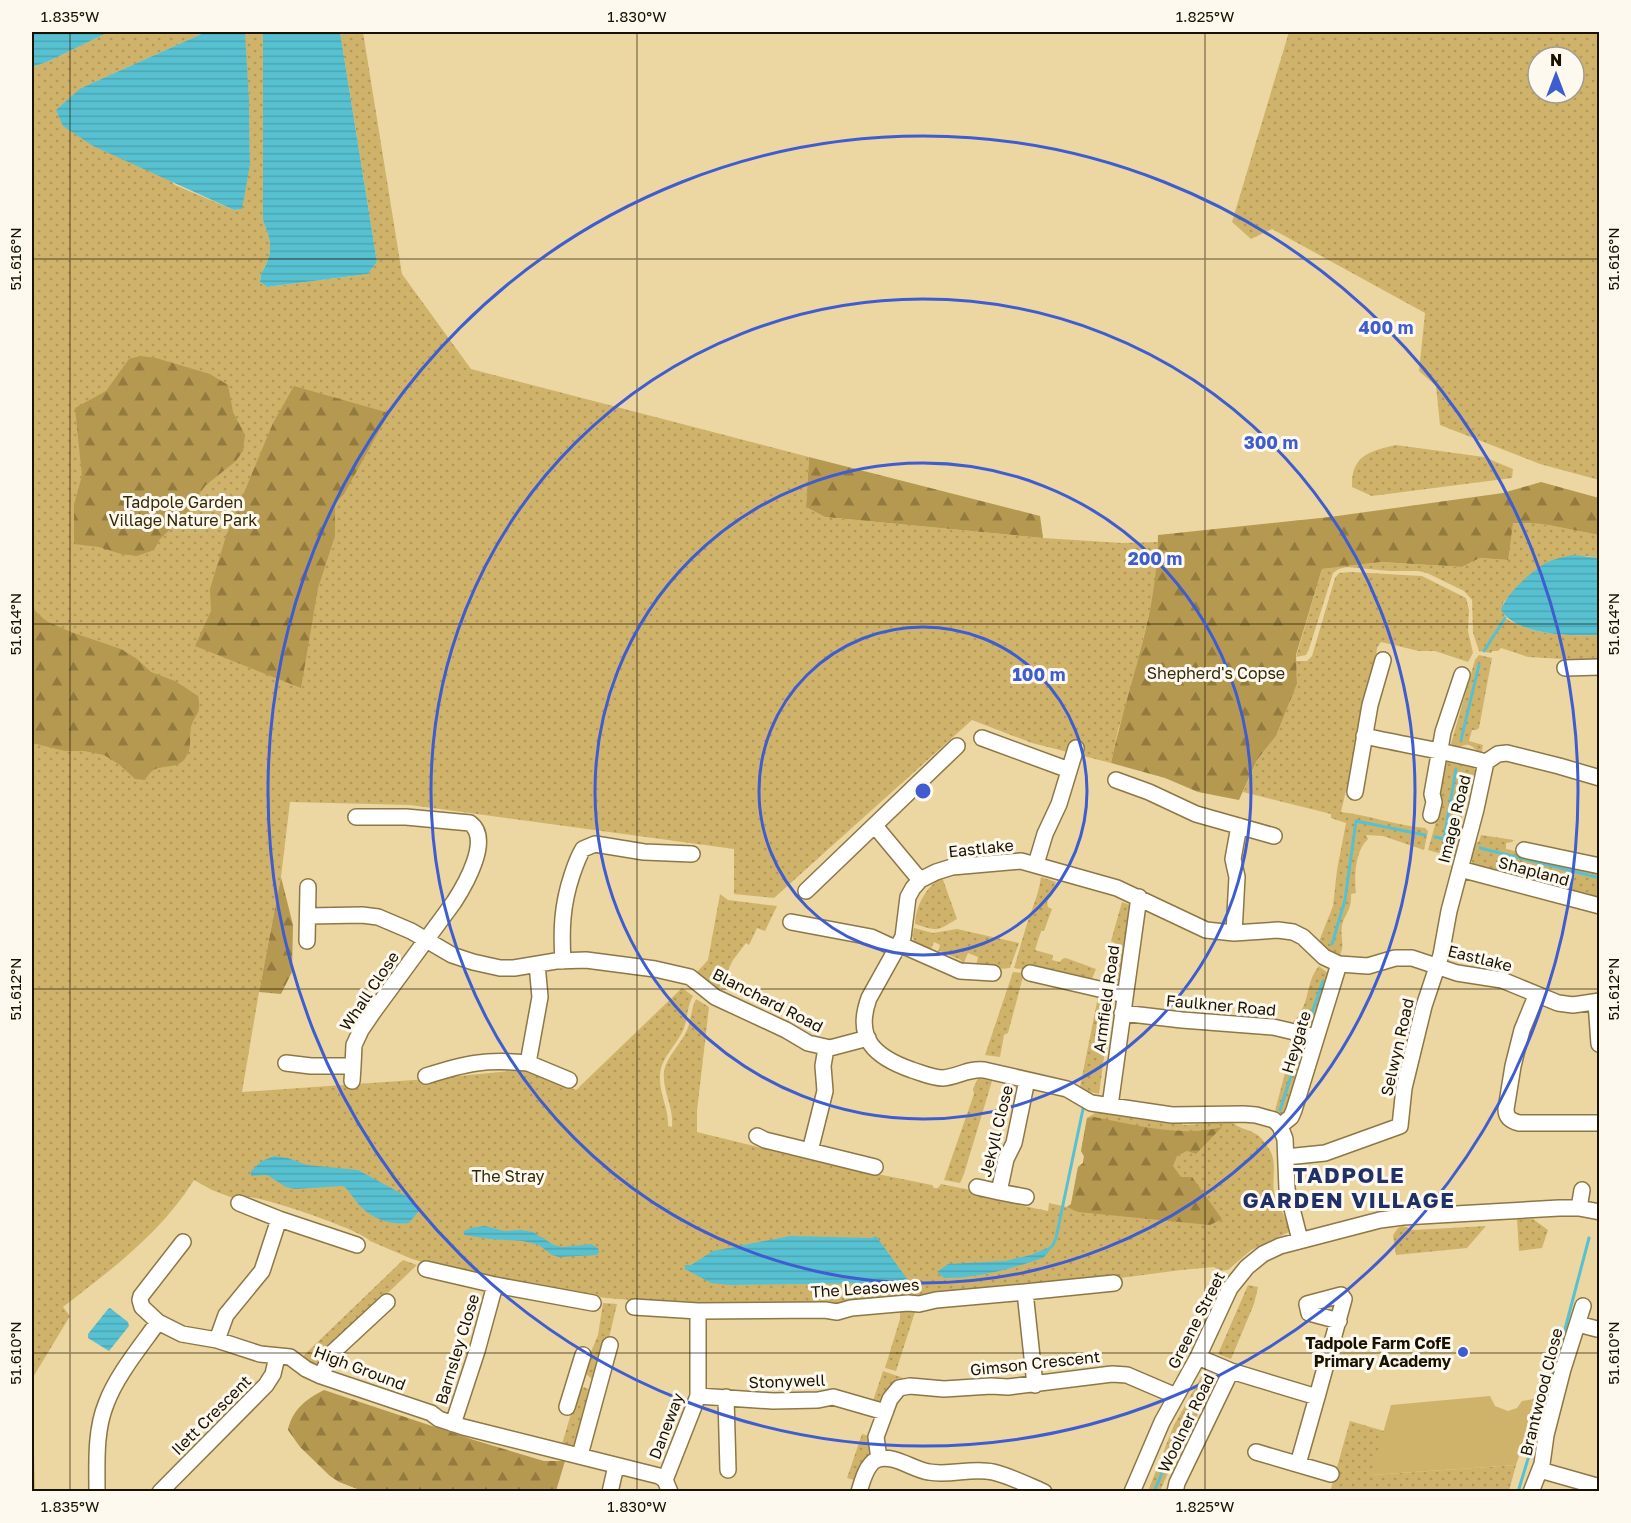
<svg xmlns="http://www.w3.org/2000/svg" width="1631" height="1523" font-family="'Golos Text',sans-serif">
<defs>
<pattern id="green-dots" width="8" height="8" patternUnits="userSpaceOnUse" patternTransform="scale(1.5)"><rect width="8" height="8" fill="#d0b36b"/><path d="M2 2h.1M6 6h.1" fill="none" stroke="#b2995b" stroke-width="1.8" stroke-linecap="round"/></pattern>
<pattern id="forest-firs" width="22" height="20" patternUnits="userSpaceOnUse" patternTransform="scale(1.5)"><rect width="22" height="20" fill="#b69950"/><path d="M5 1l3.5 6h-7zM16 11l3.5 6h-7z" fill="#937b40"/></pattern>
<pattern id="water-rules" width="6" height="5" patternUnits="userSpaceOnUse" patternTransform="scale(1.5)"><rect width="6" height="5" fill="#58c1d1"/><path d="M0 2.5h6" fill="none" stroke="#4ca5b2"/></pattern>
</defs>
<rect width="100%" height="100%" fill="#ecd6a2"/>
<!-- green -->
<path fill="url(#green-dots)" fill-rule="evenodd" d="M 109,32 L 206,32 L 81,88 L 175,185 L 234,210 L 241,209 L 250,165 L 249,98 L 244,32 L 263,32 L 263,220 C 268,234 273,245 268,259 C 265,268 261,270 260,282 L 267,287 L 368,274 L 377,262 L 340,32 L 363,32 L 402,274 L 471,369 L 809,457 L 806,507 L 825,517 L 1043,538 L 1122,543 L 1158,542 L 1156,582 L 1132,689 L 1118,730 L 1111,763 L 1032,743 L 972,720 L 774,898 L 734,894 L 734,849 L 410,805 L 290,802 L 281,877 L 259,992 L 242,1092 L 428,1079 L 520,1070 L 538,1074 L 576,1090 L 682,988 L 693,996 C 687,1006 688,1017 684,1028 C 677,1046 659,1058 660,1079 C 660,1096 669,1109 668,1126 L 672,1127 C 674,1107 662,1091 664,1071 C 667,1056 681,1044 687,1030 C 691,1021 691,1009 696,999 L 709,1007 L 697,1111 L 697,1132 L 818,1162 L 932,1185 L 934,1188 L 938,1188 L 941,1184 L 1019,1200 L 1019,1205 L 1048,1211 L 1049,1203 L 1067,1207 L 1071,1204 L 1078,1167 L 1083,1163 L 1084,1156 L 1081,1151 L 1087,1118 L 1101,1109 L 1107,1110 L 1111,1114 L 1139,1119 L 1143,1115 L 1150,1116 L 1151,1121 L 1171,1124 L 1174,1121 L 1180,1121 L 1183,1125 L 1203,1124 L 1205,1120 L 1231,1121 C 1238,1129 1250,1129 1259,1136 C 1264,1141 1270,1149 1272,1155 C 1276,1167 1272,1181 1274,1192 C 1277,1206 1288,1218 1289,1232 L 1251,1250 L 1228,1270 L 1220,1271 L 1214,1267 L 1181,1270 L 1105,1280 L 848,1304 L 695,1305 L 606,1298 L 547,1289 L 430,1264 L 412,1259 L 370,1241 C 364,1231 261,1196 247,1197 C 245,1197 240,1199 238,1200 L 212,1190 L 194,1180 C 161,1233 112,1269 63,1307 L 70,1316 L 32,1379 L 35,1491 L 32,1491 L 32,67 L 47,62 Z
M 1289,32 L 1599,32 L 1599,480 L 1540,464 L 1440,425 L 1436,386 L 1419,371 L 1425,313 L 1272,229 L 1251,239 L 1232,222 ZM 1538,57 L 1574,57 L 1574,93 L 1538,93 Z
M 1396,445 L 1484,457 L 1513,469 L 1512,478 L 1372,496 L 1352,487 C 1351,455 1370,451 1396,445 Z
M 1512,523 L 1543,524 L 1599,535 L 1599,558 L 1587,556 L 1533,572 L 1503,603 L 1505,618 C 1531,635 1569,636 1599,635 L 1599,661 L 1528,657 L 1501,648 L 1498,651 L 1492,651 L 1491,653 L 1479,651 L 1473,633 L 1472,600 L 1464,591 L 1427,573 L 1418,571 L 1390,571 L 1347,567 L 1339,569 L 1333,573 L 1309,649 L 1306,655 L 1296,657 L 1322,569 L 1381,562 L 1462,567 L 1480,558 L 1507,560 Z
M 1351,572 L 1422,576 L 1466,598 L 1469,610 L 1468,631 L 1473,653 L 1468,662 L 1435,651 L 1419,651 L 1381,642 L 1377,648 L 1374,672 L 1341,812 C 1369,815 1397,826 1425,828 L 1428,831 L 1424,850 L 1383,836 L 1366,835 L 1368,839 C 1355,851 1354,876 1356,893 L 1351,894 C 1352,911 1345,912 1342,926 C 1340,937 1345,945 1340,955 L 1318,944 L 1333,906 L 1337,870 L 1346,823 L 1331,818 L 1331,814 L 1243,792 L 1257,760 L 1276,736 L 1297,684 L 1296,661 L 1307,661 L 1312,656 L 1335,578 L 1339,573 Z
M 1479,655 L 1492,658 L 1479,728 L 1476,730 L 1472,730 L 1469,741 L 1483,745 L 1481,755 C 1464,736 1467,750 1450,747 L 1475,660 Z
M 1447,759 L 1473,767 L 1476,771 L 1471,779 L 1459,827 L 1462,832 L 1456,858 L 1428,850 L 1441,804 L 1439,788 Z
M 1481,835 L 1514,840 L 1512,842 L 1506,843 L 1506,849 L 1599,871 L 1599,901 L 1593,899 L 1590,894 L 1561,887 L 1557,890 L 1551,889 L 1548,884 L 1520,876 L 1515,879 L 1508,877 L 1506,873 L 1477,866 L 1473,868 L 1471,856 L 1475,844 L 1479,841 Z
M 942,877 L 957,919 C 936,931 940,932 915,924 C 916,905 926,887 942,877 Z
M 1041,877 L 1056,882 L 1047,903 L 1048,907 L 1052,909 L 1044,931 L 1041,931 L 1035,950 L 1053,955 L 1052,960 L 1060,962 L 1062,959 L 1066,958 L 1096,969 L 1091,981 L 1069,977 L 1066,973 L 1053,969 L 1048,972 L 1014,968 C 1019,952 1023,935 1029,918 C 1034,904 1039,892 1041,877 Z
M 720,894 L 728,900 L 777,906 L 765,931 L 757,928 L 749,945 L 746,943 L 733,960 L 718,990 L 697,972 L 708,960 Z
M 1122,902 L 1132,906 L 1118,982 L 1117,986 L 1107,984 L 1109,967 L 1107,966 L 1115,943 L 1111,941 Z
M 914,928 L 933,933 L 957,929 L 1019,943 L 1010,968 L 997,969 L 993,965 L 976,966 L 978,957 L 968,953 L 963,965 L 961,960 L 940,951 L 938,952 L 940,945 L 934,942 L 930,951 L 916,945 L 912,936 Z
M 1319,966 L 1330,975 L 1314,1023 L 1305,1025 L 1293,1022 C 1312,1003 1304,984 1319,966 Z
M 1013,972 L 1024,973 L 1008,1033 L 1004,1035 L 1000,1057 L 985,1055 Z
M 1098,997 L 1114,1001 L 1108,1028 L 1099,1094 L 1086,1091 L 1080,1087 Z
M 1290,1038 L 1308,1042 L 1287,1111 L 1280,1114 L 1275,1111 L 1291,1050 Z
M 978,1078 L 992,1081 L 964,1174 L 960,1183 L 944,1180 L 974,1094 L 973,1089 Z
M 1517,1219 L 1533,1219 L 1548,1230 L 1542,1248 L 1519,1251 Z
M 1403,1226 L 1413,1230 L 1486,1226 L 1467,1248 L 1396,1255 L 1393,1235 L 1398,1228 Z
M 403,1260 L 417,1265 L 368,1312 L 319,1366 L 312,1365 L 303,1356 Z
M 1248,1285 L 1258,1287 L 1254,1304 L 1231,1359 L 1218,1354 Z
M 603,1303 L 617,1304 L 609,1338 L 595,1378 L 592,1379 L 586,1374 L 585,1366 L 598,1335 Z
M 900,1309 L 916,1309 L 896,1371 L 885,1368 L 900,1319 Z
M 1205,1370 L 1217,1376 L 1213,1386 L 1179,1449 L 1160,1491 L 1148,1491 L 1174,1425 Z
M 883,1371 L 912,1381 L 883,1403 L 872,1404 Z
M 584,1387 L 591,1390 L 576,1446 L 563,1445 L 562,1444 L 578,1390 Z
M 1350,1421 L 1384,1431 L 1372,1475 L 1516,1465 L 1509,1491 L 1330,1492 Z
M 862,1434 L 872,1437 L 872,1452 L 858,1481 L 847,1478 Z"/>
<!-- forest -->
<path fill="url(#forest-firs)" d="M 140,356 L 156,358 L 210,374 L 228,385 L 233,412 L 245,435 L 243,451 L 236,461 L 206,485 L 193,502 L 188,512 L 160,539 L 154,550 L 137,556 L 121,554 L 99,547 L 74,544 L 74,504 L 82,476 L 75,408 L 106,391 L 129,359 Z
M 294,386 L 389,413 L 344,494 L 335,503 L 335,536 L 318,588 L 301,688 L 195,646 L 211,611 L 210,589 L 226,536 L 273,423 Z
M 809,457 L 1040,516 L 1043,538 L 825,517 L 806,507 Z
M 1541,482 L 1599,498 L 1599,535 L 1543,524 L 1513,523 L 1508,560 L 1480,558 L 1462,567 L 1381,562 L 1322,569 L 1296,655 L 1297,684 L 1276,736 L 1257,760 L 1239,800 L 1198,792 L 1165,778 L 1111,763 C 1127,688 1158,614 1158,535 L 1330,517 L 1503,493 Z
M 32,608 L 46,621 L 71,632 L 121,649 L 137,659 L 151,672 L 175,681 L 198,696 C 202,715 195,713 191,727 C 189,737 192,747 187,755 C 181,768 170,765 159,768 C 152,769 148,775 145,780 L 135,779 L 120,765 L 104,755 L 84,751 L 65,751 L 32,743 Z
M 281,877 L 293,925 L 292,972 L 281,994 L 259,992 Z
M 1094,1117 C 1138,1125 1179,1138 1222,1127 L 1196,1154 L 1187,1151 L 1177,1156 L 1173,1166 L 1181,1177 L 1192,1177 L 1222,1219 L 1210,1225 L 1078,1212 L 1067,1207 L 1071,1204 L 1078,1167 L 1083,1163 L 1084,1156 L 1081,1151 L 1087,1118 Z
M 324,1390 L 474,1440 L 544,1461 L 565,1461 L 556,1491 L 365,1492 L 339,1482 L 330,1476 L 300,1447 L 288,1430 C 292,1410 306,1399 324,1390 Z"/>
<!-- pitch -->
<path fill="#d0b36b" d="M 1490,1396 L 1495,1406 L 1508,1411 L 1517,1408 L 1522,1401 L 1539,1398 L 1516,1465 L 1371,1475 L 1391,1405 Z"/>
<!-- water -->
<path fill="url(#water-rules)" d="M 32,32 L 109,32 L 47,62 L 32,67 Z
M 206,32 L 244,32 L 245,33 L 249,98 L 250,165 L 242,209 L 234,210 L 93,146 L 63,126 L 56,110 L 81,88 Z
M 263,32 L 340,32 L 377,262 L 368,274 L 267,287 L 260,282 C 261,270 265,269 268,259 C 273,245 268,234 263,220 Z
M 1573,555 L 1599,558 L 1599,635 C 1572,636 1517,636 1501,610 C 1506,594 1534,568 1550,561 C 1558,558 1566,556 1573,555 Z
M 274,1156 L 288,1158 L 307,1165 L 358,1170 L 406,1196 L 417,1205 L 419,1211 L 409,1223 C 388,1226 368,1217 356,1201 C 351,1195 349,1190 343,1186 L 295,1189 L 286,1187 L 267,1175 L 251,1176 L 251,1171 L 262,1161 Z
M 485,1226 L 504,1231 L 521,1230 L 533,1232 L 554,1245 L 562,1247 L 591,1244 L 598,1248 L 599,1252 L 597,1255 L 559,1257 L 552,1255 L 539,1245 L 523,1241 L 490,1239 L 464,1235 L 464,1231 L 471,1228 Z
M 790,1236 L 872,1238 L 876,1236 L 908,1280 L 884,1283 L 729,1285 L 711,1283 L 685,1269 L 685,1265 L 691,1265 L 713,1251 Z
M 1047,1248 L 1048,1253 L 1043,1258 C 1010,1269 979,1278 944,1278 L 937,1272 L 948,1264 L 1005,1261 L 1031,1255 Z
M 110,1308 L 128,1322 L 129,1326 L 109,1351 L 88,1338 L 88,1334 L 108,1309 Z"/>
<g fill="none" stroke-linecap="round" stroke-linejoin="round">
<!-- stream -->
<path stroke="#58c1d1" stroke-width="3" d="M 1484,651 L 1505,618
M 1461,740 L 1479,665
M 1435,837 L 1444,839
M 1454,841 L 1444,839 L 1456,769
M 1480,848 L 1600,878
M 1332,944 L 1345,900 L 1356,821 L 1425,835
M 1308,1024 L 1323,981
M 1280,1110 L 1302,1042
M 1048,1250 L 1053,1245 L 1056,1238 L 1083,1109
M 1154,1492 L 1183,1423 L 1207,1377
M 1518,1492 L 1550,1386 L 1589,1238"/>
<!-- minor casing -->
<g stroke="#8c7846" stroke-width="18">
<path id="minor" d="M 1565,668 L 1600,667
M 1364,736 C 1405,745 1446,751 1486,762
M 982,738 L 1069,770
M 1116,780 L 1149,792 L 1196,814 L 1274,836
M 1355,792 L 1370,705 L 1383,660
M 1431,815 L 1434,802 L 1432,794 L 1443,732 L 1462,675
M 875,826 L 920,880
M 1524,850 L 1600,866
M 1036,864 L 1045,834 L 1059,804 L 1076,748
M 1460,869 L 1600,906
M 806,891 L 957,746
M 308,916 L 362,915 L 378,917 L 411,931 L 452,955 L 473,962 L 500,968 L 514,968 L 556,961 L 586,960 L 655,969 L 690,977 L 715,997 L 786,1030 L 808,1043 L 830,1048 L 868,1038
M 791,922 L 871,937 L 897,949
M 1234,933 L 1237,877 L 1233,859 L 1239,826
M 307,941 L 308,887
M 899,944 L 960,971 L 993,973
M 563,961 C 561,930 562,905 572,875 C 575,866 578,857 583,849 L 595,844 L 644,852 L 692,854
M 537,964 L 540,997 L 528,1063 L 569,1080
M 1030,973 L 1125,995
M 1536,996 L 1522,1030 L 1513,1066 L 1506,1109 C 1506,1118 1511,1121 1519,1123 L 1600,1123
M 1596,1002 L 1599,1044
M 1122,1013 L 1182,1020 L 1273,1027 L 1316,1037
M 286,1063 L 311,1066 L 353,1066 L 354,1045 L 361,1030 L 374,1011 L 454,902 C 465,885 492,839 470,823 L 406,817 L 356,817
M 426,1076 C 467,1063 485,1059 528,1063
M 352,1081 L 353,1066
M 1110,1106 L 1139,897
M 1280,1126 L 1291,1117 L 1294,1110 L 1339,964
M 757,1136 L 765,1140 L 875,1167
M 810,1151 L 825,1091 L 823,1066 L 826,1048
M 1286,1157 L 1325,1153 L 1400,1126 L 1404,1088 L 1424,1006 L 1441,955 L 1449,911 L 1476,809 L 1486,762 L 1498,754 L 1507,753 L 1559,766 L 1600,778
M 977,1187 L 999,1192
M 1026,1197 L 999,1192 L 1006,1159 L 1014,1143 L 1027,1080
M 239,1203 L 279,1219
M 1579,1208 L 1582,1190
M 1300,1240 L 1287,1189 L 1285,1139 L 1280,1126 L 1274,1120 L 1256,1115 L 1243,1114 L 1172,1115 L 1091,1103 L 1067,1089 L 984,1070 C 969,1068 957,1077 943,1078 C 932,1078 922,1073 912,1070 C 875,1057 854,1039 869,998 L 903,937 L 908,897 L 913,888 L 920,880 L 936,872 L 952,867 L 1021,861 L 1117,888 L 1206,930 L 1234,933 L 1278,930 L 1293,932 L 1303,937 L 1324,957 L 1339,964 L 1368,966 L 1395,958 L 1412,958 L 1457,973 L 1502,980 L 1558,1003 L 1573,1005 L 1600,1001
M 183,1242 L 141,1296 L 140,1300 L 142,1307 L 158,1322 L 182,1334 L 217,1340 L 260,1354 L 290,1357 L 306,1369 L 321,1376 L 431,1413 L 439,1419 L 463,1427 L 659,1476 L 665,1480 L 670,1492
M 426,1269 L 495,1285 L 477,1351 L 453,1424
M 495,1285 L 593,1303
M 634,1307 L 698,1311 L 825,1310 L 837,1312 L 851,1308 L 908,1303 L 919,1304 L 936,1300 L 1025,1292
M 1578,1324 L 1597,1329
M 217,1340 L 226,1315 L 262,1271 L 279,1219 L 357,1245
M 1198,1357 L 1231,1371 L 1317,1397 L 1298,1464
M 321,1376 L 332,1353 L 387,1302
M 1035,1385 L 1025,1292 L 1114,1283
M 698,1396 L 773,1401 L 818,1400 L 833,1397 L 885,1412
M 726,1397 L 728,1470
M 1317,1397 L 1344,1299 L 1341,1295 L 1307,1304 L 1309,1313 L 1339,1321
M 567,1407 L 583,1355
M 1256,1452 L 1331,1474
M 580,1455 L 610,1345
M 879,1459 L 876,1437 L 890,1399 L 899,1388 L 910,1386 L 944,1389 L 991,1386 L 1008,1387 L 1112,1374 L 1127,1375 L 1176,1396
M 1540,1470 L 1600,1487
M 665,1480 L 698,1396 L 698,1311
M 97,1492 C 97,1463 95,1431 106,1404 C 116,1376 141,1346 158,1322
M 160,1492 L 266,1385 L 273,1374 L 277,1357
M 610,1492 L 616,1466
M 859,1492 C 862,1482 866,1465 876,1460 C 893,1453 913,1470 929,1472 C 951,1476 972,1467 993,1472 C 1010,1476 1028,1485 1044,1492
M 1132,1492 L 1162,1422 L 1198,1357 L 1230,1288 L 1247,1267 L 1263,1254 L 1280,1246 L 1380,1220 L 1403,1217 L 1559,1208 L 1579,1208 L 1600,1212
M 1175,1492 L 1177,1483 L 1231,1371
M 1531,1492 L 1542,1464 L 1546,1435 L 1563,1369 L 1583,1306"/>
</g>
<!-- minor -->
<use href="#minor" stroke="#fff" stroke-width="15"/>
</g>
<!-- ticks -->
<path fill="none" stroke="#1a1201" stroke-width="1.5" stroke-opacity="0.45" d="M 70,32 L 70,1492M 637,32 L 637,1492M 1205,32 L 1205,1492M 32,259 L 1600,259M 32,624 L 1600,624M 32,989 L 1600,989M 32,1353 L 1600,1353"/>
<!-- distance rings -->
<g fill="none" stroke="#3f5dd0" stroke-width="3">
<circle cx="923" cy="791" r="164"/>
<circle cx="923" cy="791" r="328"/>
<circle cx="923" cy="791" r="492"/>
<circle cx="923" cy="791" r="655"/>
</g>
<!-- markers -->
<circle fill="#3f5dd0" stroke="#fdf9ef" stroke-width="2" cx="1463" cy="1352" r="6"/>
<g text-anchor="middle" stroke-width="6" stroke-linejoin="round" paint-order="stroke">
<!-- park labels -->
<g font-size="16" fill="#342706" stroke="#fdf9ef">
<text x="183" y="508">Tadpole Garden<tspan x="183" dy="18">Village Nature Park</tspan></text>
<text x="1216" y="679">Shepherd's Copse</text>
<text x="508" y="1182">The Stray</text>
</g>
<!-- street labels -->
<g font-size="16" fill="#1a1201" stroke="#fdf9ef">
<text transform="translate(1454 819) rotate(-76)" y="6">Image Road</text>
<text transform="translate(981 848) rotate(-6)" y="6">Eastlake</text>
<text transform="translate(1534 871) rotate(15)" y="6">Shapland</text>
<text transform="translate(1480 958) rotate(14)" y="6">Eastlake</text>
<text transform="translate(369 991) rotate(-56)" y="6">Whall Close</text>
<text transform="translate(1106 999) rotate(-82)" y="6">Armfield Road</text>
<text transform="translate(768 1000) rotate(27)" y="6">Blanchard Road</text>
<text transform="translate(1221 1005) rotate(5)" y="6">Faulkner Road</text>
<text transform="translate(1296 1042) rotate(-73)" y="6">Heygate</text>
<text transform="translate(1397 1047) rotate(-77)" y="6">Selwyn Road</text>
<text transform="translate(996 1131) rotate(-76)" y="6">Jekyll Close</text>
<text transform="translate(865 1288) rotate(-4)" y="6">The Leasowes</text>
<text transform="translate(1196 1320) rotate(-63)" y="6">Greene Street</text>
<text transform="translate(457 1349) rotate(-73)" y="6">Barnsley Close</text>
<text transform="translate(1035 1363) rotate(-6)" y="6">Gimson Crescent</text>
<text transform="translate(360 1368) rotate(21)" y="6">High Ground</text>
<text transform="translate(787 1381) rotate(-2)" y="6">Stonywell</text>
<text transform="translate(1541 1392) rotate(-76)" y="6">Brantwood Close</text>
<text transform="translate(211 1415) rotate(-45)" y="6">Ilett Crescent</text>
<text transform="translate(1186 1423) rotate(-64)" y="6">Woolner Road</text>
<text transform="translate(666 1426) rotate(-69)" y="6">Daneway</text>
</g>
<!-- poi labels -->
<g font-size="16" font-weight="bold" fill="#1a1201" stroke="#fdf9ef" text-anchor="end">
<text x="1451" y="1349">Tadpole Farm CofE<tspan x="1451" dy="18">Primary Academy</tspan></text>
</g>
<!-- district labels -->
<g font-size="22" font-weight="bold" letter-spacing="1.5" fill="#203068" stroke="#fdf9ef">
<text x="1349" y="1183">TADPOLE<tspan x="1349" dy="25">GARDEN VILLAGE</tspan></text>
</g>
</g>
<circle cx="923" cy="791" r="9" fill="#3f5dd0" stroke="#fdf9ef" stroke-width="3"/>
<g font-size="18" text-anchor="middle" font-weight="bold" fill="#3f5dd0" stroke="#fdf9ef" stroke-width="6" stroke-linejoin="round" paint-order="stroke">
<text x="1386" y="334">400 m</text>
<text x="1271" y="449">300 m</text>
<text x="1155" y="565">200 m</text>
<text x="1039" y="681">100 m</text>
</g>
<!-- border -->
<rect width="1631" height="1523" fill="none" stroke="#fdf9ef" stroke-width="66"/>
<!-- north arrow -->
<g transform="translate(1556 75)"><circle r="28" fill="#fdf9ef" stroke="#a29d90" stroke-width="1.5"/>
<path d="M0-4.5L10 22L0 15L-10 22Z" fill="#3f5dd0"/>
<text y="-9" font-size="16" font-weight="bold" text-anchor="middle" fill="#1a1201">N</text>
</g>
<rect x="33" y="33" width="1565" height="1457" fill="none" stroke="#1a1201" stroke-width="2"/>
<g font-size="15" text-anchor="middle" fill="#1a1201">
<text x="70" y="22">1.835°W</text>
<text x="637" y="22">1.830°W</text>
<text x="1205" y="22">1.825°W</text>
<text transform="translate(16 259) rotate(-90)" y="5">51.616°N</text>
<text transform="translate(1614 259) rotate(-90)" y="5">51.616°N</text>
<text transform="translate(16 624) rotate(-90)" y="5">51.614°N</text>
<text transform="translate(1614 624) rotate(-90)" y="5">51.614°N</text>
<text transform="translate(16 989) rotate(-90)" y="5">51.612°N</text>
<text transform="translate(1614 989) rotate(-90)" y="5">51.612°N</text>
<text transform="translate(16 1353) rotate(-90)" y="5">51.610°N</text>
<text transform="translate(1614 1353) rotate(-90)" y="5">51.610°N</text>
<text x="70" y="1512">1.835°W</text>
<text x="637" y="1512">1.830°W</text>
<text x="1205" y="1512">1.825°W</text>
</g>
</svg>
